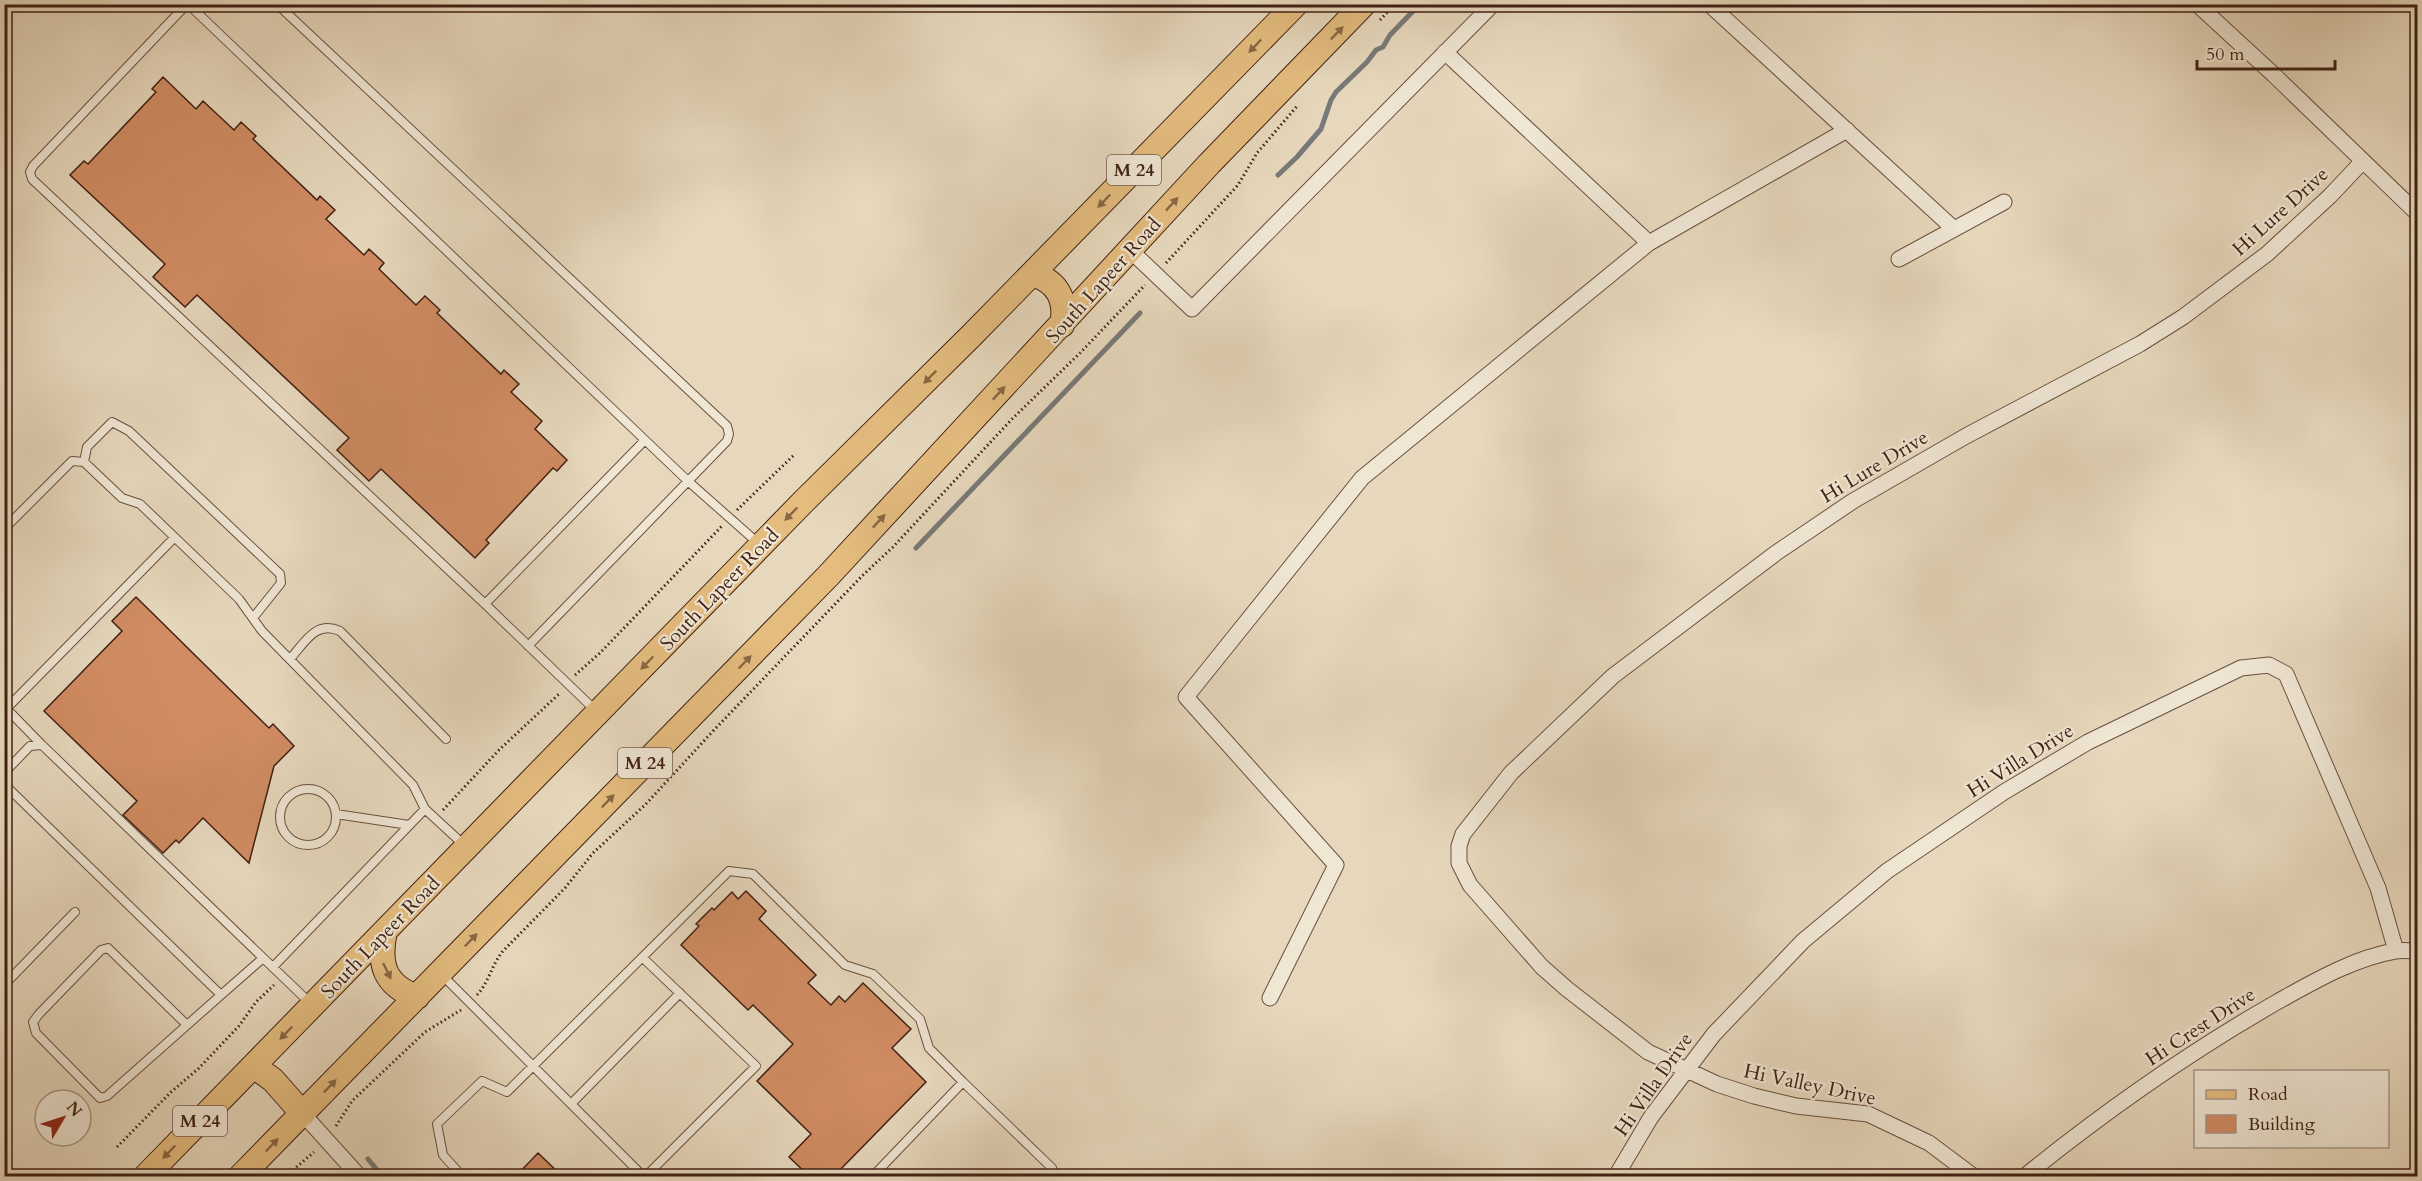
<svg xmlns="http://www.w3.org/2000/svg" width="2422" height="1181" font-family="Cardo,serif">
<rect width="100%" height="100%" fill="#e7d8bd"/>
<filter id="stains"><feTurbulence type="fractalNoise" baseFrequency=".00333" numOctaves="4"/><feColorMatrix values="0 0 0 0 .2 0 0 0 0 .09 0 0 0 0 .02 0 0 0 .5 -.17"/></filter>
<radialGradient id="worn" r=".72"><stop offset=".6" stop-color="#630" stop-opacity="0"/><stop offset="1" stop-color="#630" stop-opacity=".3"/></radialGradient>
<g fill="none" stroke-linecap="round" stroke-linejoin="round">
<!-- stream -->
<path stroke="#787a79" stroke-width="5" d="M 1278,175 L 1297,157 L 1321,129 L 1331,100 L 1336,92 L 1367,62 L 1376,50 L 1383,47 L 1390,35 L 1420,4
M 916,548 L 1140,313
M 368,1159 L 382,1176"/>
</g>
<!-- building -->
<path fill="#d18c63" stroke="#402114" stroke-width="1.5" d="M 163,77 L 196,109 L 203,101 L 234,130 L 241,122 L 256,136 L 253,139 L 317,200 L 320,196 L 335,210 L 326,219 L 364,255 L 369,249 L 384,263 L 379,269 L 416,305 L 425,296 L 440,310 L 437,313 L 501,374 L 504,370 L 519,384 L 511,392 L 542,421 L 535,429 L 567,460 L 557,471 L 553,468 L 486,540 L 489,543 L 475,558 L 381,469 L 369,481 L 337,450 L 349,438 L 197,295 L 185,307 L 153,277 L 165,264 L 70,175 L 84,161 L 88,164 L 156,92 L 152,89 Z
M 136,597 L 269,728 L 273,724 L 294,746 L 274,766 L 249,863 L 203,818 L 179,843 L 176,840 L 163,853 L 123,815 L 137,801 L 44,711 L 122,631 L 112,621 Z
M 746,891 L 766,911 L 759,919 L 816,975 L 808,983 L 831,1005 L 839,996 L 845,1002 L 863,983 L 911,1029 L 892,1048 L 926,1082 L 834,1176 L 809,1176 L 789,1157 L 811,1134 L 757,1081 L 793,1044 L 753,1005 L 748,1010 L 681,945 L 699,926 L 696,924 L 712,908 L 714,910 L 732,892 L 738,899 Z
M 538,1153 L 562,1176 L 516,1176 Z"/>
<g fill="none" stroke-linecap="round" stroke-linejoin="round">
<!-- service casing -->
<g stroke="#6a4f3e" stroke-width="10">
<path id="service" d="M 187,4 L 33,166 L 30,172 L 32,179 L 485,604 L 595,710
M 188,4 L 689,482 L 758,543
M 277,4 L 727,426 L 729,434 L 727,441 L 528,646
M 84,462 L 87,447 L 112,422 L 129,431 L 280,574 L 281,583 L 253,618
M 4,529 L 72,461 L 84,462 L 122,498 L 140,504 L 239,599 L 262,631 L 413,785 L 425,809 L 464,845
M 485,604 L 645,440
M 290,659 C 305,642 316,620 340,631 L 446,739
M 4,706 L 42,745
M 7,708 L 174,538
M 4,773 L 30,746 L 42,745 L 310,1003
M 4,784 L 221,995 L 107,1096 L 100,1098 L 36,1033 L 33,1022 L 39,1014 L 101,950 L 108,948 L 187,1025
M280 817a28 28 0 1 1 56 0a28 28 0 1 1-56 0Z
M 336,814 L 409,825
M 643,958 L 756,1066 L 646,1176
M 273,967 L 425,809
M 443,976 L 643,1176
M 4,985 L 75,912
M 221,995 L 262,959
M 963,1082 L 1052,1168 L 1050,1176
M 571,1104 L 680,993
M 462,1176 L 443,1155 L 437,1124 L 482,1081 L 507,1092 L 729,871 L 753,874 L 845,965 L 873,974 L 920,1019 L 929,1048 L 963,1082 L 873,1176"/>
</g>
<!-- minor casing -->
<g stroke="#6a4f3e" stroke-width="17">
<path id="minor" d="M 1709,4 L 1953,228
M 2197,4 L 2274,75 L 2418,214
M 1445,52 L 1649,243
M 1130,250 L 1192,309 L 1493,4
M 1899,259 L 2004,202
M 1270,998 L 1336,865 L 1186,697 L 1362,478 L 1649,243 L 1847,130
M 303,1114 L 359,1176
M 1616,1176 L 1651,1117 L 1714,1034 L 1803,941 L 1887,871 L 2004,792 L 2088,742 L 2241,668 L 2269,665 L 2286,674 L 2378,888 L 2396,951
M 1973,1176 L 1929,1143 L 1868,1114 L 1796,1106 L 1754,1096 L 1717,1084 L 1648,1052 L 1567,989 L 1542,967 L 1470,885 L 1459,863 L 1459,846 L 1463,834 L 1511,773 L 1613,676 L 1776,553 L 1853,501 L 1966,436 L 2140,344 L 2183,317 L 2267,254 L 2330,196 L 2363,161
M 2025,1176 C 2104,1112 2188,1053 2277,1002 C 2313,982 2354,958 2395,951 C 2402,950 2410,951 2418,951"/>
</g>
<!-- primary casing -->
<g stroke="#402114" stroke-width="26">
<path id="primary" d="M 1033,274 C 1058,282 1067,300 1062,325
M 385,931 C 378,964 384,985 417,997
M 254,1066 L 273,1080 L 303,1114
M 146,1176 L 804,501 L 971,336 L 1296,4
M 241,1176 L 828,576 L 1209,164 L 1364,4"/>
</g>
<!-- path -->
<path stroke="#402114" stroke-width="3" stroke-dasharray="1.5 3" stroke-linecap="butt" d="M 1380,20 L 1395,4
M 1166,263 L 1238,185 L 1257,153 L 1298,105
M 737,510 L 794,455
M 575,675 L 600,653 L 722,526
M 443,810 L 499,750 L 559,694
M 477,995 C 489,982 492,964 503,951 L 565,888 L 593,853 L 645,805 L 714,730 L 863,575 L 893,547 L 1012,419 L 1080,353 L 1145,285
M 336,1126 L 352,1101 L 425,1032 L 461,1010
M 117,1147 L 171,1092 L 198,1069 L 239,1026 L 256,1002 L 274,985
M 286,1176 L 314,1152"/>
<!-- service -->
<use href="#service" stroke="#efe6d4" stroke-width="8"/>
<!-- minor -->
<use href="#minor" stroke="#efe6d4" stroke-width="15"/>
<!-- primary -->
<use href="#primary" stroke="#e4bc7e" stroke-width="24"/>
</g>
<!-- one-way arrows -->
<defs><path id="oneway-solid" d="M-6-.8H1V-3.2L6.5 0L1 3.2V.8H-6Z" transform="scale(1.5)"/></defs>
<g fill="#8a6744">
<use href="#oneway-solid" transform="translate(1337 33) rotate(-46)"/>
<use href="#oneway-solid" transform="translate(1255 46) rotate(134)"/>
<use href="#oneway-solid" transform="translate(1104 201) rotate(134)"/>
<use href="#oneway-solid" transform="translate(1172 204) rotate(-47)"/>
<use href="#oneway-solid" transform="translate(930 377) rotate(135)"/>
<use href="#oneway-solid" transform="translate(999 393) rotate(-47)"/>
<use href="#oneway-solid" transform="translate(791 514) rotate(134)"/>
<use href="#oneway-solid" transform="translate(879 521) rotate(-47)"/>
<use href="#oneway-solid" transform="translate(745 662) rotate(-46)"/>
<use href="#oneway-solid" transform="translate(647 663) rotate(134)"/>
<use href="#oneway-solid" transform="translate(608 801) rotate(-46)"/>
<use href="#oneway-solid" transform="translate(471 940) rotate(-46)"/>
<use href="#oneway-solid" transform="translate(387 971) rotate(64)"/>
<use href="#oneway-solid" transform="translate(286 1033) rotate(134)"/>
<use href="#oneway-solid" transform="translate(330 1086) rotate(-46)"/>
<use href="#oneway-solid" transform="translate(272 1145) rotate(-46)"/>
<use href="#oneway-solid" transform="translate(169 1152) rotate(134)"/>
</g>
<g text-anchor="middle" stroke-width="4.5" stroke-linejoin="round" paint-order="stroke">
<!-- shield labels -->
<g fill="#efe6d4" stroke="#745c4e" stroke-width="1.5">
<rect x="1107" y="155" width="54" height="30" rx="4.5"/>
<rect x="618" y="748" width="54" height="30" rx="4.5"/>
<rect x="173" y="1106" width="54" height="30" rx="4.5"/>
</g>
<g font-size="18" font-weight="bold" fill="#402114">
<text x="1134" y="176">M 24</text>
<text x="645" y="769">M 24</text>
<text x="200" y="1127">M 24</text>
</g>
<!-- street labels -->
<g font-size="20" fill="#402114" stroke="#efe6d4">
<text transform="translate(2280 211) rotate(-42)" y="7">Hi Lure Drive</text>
<text transform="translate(1103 280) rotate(-48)" y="7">South Lapeer Road</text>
<text transform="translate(1874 466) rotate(-31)" y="7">Hi Lure Drive</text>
<text transform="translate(719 589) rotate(-46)" y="7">South Lapeer Road</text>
<text transform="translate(2020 760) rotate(-32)" y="7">Hi Villa Drive</text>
<text transform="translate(380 937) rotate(-46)" y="7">South Lapeer Road</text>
<text transform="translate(2200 1026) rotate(-33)" y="7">Hi Crest Drive</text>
<text transform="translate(1653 1084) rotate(-55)" y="7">Hi Villa Drive</text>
<text transform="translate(1810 1084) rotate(12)" y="7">Hi Valley Drive</text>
</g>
</g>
<!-- margin -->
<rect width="2422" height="1181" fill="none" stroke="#e7d8bd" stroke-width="24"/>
<rect x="6" y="6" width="2410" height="1169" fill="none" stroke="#402114" stroke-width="3"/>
<rect x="12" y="12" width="2398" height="1157" fill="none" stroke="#402114" stroke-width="1.5"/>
<!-- legend -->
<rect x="2194" y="1070" width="195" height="78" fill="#efe6d4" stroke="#a99787" stroke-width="1.5"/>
<rect x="2206" y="1090" width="30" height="9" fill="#e4bc7e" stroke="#a99787" stroke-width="1.5"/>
<text x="2248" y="1100" font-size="18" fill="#402114">Road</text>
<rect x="2206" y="1115" width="30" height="18" fill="#d18c63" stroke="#a99787" stroke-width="1.5"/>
<text x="2248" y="1130" font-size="18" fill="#402114">Building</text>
<!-- north arrow -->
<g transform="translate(63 1118) rotate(51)"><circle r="28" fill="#efe6d4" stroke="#a99787" stroke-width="1.5"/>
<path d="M0-4.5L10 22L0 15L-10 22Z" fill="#8f2418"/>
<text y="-9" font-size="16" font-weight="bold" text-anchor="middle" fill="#402114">N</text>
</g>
<!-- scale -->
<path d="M2197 60v9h138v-9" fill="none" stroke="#402114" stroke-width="3"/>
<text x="2206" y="60" font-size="18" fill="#402114" stroke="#efe6d4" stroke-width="4.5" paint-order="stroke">50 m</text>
<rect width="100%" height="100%" filter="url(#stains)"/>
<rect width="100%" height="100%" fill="url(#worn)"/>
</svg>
